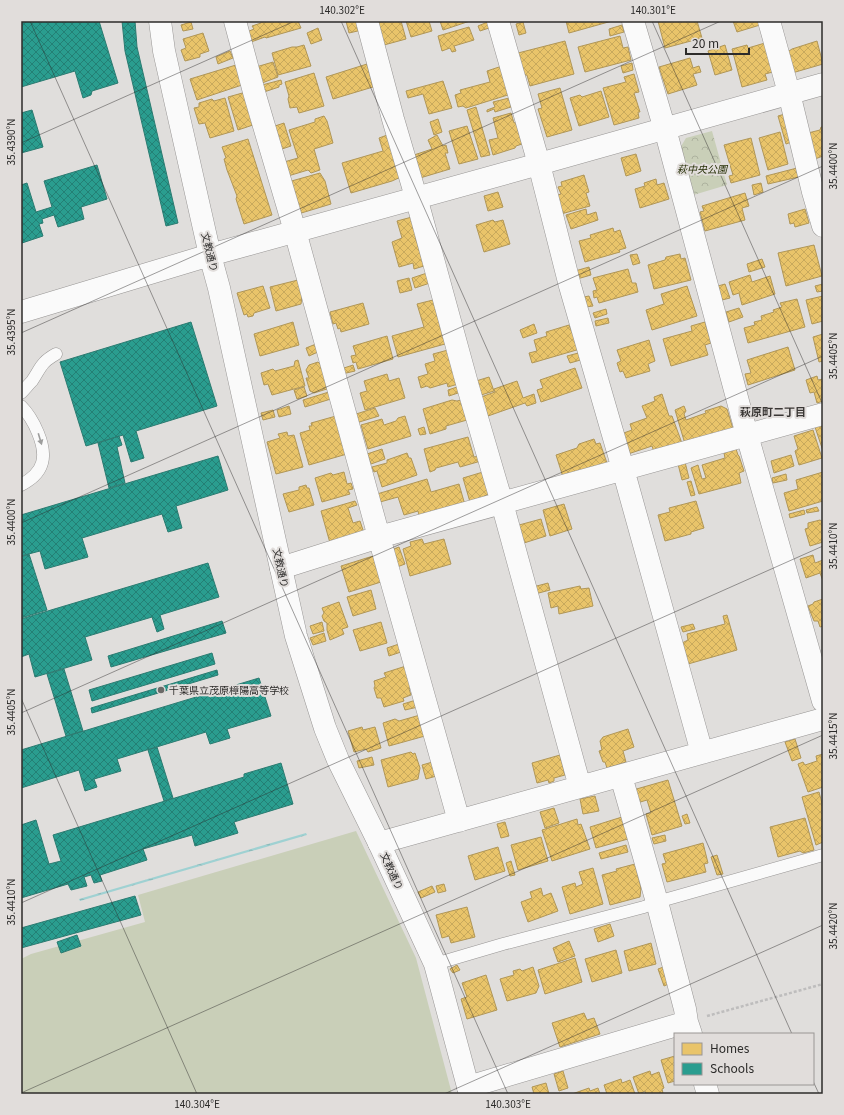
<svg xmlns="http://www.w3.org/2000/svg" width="844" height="1115" font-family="Georgia,'Noto Sans JP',serif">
<defs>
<pattern id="park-crowns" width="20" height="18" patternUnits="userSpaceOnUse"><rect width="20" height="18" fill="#c9cfb8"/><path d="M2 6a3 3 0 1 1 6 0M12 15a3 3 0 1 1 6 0" fill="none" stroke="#adb29e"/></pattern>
<pattern id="water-ripples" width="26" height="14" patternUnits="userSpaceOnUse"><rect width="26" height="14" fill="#9fd1d2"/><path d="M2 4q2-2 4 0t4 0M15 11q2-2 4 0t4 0" fill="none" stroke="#89b4b4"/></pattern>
<pattern id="homes-cross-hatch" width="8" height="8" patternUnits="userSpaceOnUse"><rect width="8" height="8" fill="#e9c46a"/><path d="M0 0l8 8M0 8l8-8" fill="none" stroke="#c8a95c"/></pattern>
<pattern id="schools-cross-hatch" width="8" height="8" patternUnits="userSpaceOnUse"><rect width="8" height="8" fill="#2a9d8f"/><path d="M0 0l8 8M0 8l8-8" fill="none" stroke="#248075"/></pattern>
</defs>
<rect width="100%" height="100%" fill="#e0dedc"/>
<!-- park -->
<path fill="url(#park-crowns)" d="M 712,131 L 727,185 L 690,196 L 677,153 L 686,138 Z"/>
<!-- pitch -->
<path fill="#c9cfb8" d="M 356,831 L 416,958 L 452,1094 L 21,1094 L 21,959 L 31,954 L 145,922 L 138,895 Z"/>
<!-- water -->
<path fill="url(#water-ripples)" d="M 306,833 L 307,835 L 80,901 L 79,899 Z"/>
<!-- homes -->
<path fill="url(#homes-cross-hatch)" stroke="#b09657" d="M 261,21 L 298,21 L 301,28 L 266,38 L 265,37 L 251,42 L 247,32 L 254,29 L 252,26 L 261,23 Z
M 346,21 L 359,21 L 362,30 L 349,33 Z
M 385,21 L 401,21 L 406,39 L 384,45 L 377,23 Z
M 406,21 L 429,21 L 432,31 L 411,37 Z
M 440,21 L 470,21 L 443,30 Z
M 490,21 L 492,27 L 480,31 L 478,26 Z
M 566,21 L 612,21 L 569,33 Z
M 658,21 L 697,21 L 702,38 L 665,48 Z
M 733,21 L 758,21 L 760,25 L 737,32 Z
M 191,22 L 193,29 L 183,31 L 181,25 Z
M 523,22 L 526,33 L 519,35 L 516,24 Z
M 622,25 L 624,32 L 610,36 L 609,29 Z
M 469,27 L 474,40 L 454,46 L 456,51 L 452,52 L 450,48 L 442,51 L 438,36 Z
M 318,28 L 322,40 L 311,44 L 307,33 Z
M 203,33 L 209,51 L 200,54 L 200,57 L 185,61 L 181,50 L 186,48 L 183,39 Z
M 620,36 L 623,48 L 628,47 L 631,60 L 585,72 L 578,47 Z
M 565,41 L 574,74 L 530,86 L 527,75 L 524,75 L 518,53 Z
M 817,41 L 823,64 L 792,73 L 786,53 L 792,49 Z
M 765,43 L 773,72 L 765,74 L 767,80 L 742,87 L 732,49 L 747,45 L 748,48 Z
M 304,45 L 311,66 L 278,75 L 272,53 L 292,47 L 297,47 Z
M 725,45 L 732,70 L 715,75 L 708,51 Z
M 230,51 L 233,58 L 218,64 L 216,57 Z
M 690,58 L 693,68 L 699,66 L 701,72 L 693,74 L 697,85 L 668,94 L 659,67 Z
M 273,62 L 278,77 L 262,83 L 256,67 Z
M 632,63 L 633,70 L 623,73 L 621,66 Z
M 367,64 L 373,87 L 333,99 L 326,77 Z
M 236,65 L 242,85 L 197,100 L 190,79 Z
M 502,66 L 511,94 L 466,108 L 463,106 L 458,107 L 455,95 L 461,93 L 460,90 L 490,82 L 487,71 Z
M 314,73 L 324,106 L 299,113 L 297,107 L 290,108 L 288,99 L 289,96 L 285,82 Z
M 634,74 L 639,92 L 634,93 L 640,112 L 638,112 L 639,118 L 614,125 L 603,88 L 626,82 L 624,77 Z
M 281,80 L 282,84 L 279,85 L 279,87 L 264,92 L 262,85 Z
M 443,81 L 452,108 L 429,114 L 423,94 L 408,98 L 406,91 Z
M 560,88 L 572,130 L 547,137 L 538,109 L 542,108 L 538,94 Z
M 601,91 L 609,117 L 579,126 L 570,98 L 580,95 L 582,97 Z
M 246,92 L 256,124 L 238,130 L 228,97 Z
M 225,98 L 234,131 L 210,138 L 205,123 L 199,124 L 194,108 L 199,107 L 199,103 L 212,99 L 214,101 Z
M 509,98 L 511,107 L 495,112 L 494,109 L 487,112 L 487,110 L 495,107 L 493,102 Z
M 476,107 L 490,155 L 481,157 L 467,110 Z
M 511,113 L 514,123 L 516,122 L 522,144 L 516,146 L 515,148 L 493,155 L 489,140 L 498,138 L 493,118 Z
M 785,114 L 794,141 L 786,144 L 778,116 Z
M 324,116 L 327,121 L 333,143 L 314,149 L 320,170 L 311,173 L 308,170 L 288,176 L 284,162 L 298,158 L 289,130 L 315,122 L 315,119 Z
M 438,119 L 442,132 L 434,135 L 430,122 Z
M 284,123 L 291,146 L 279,150 L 272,127 Z
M 467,126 L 478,159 L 459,164 L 449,131 Z
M 821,127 L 823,127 L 823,156 L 815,159 L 808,133 L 820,130 Z
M 780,132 L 788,164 L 768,170 L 759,138 Z
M 390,134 L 403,176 L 392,181 L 351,193 L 342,163 L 383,151 L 379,138 Z
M 437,135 L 443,146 L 446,145 L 448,153 L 445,153 L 450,169 L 420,178 L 414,155 L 432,149 L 428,140 Z
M 751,138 L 760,175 L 731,183 L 729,176 L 733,175 L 724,145 Z
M 248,139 L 272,215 L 244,224 L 236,199 L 237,196 L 227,170 L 224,159 L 226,158 L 222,147 Z
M 636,154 L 641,171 L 626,176 L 621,158 Z
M 801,167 L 803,176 L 768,184 L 766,176 Z
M 320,173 L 325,181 L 331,204 L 298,214 L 288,182 Z
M 584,175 L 589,192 L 586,193 L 590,206 L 561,214 L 555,196 L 561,194 L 558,187 L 562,186 L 561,182 Z
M 656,179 L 657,185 L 664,183 L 669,199 L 640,208 L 635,189 L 645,186 L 644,183 Z
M 761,183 L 763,192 L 754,195 L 752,185 Z
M 498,192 L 503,207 L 488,211 L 484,196 Z
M 745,193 L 749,206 L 742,208 L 745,220 L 705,231 L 700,212 L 704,211 L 702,206 Z
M 586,209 L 587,215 L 596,212 L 598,220 L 571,229 L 566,215 Z
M 805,209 L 809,223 L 795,227 L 794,223 L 790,224 L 788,214 Z
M 412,217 L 417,235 L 415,236 L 424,266 L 414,269 L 413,263 L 399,267 L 392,242 L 402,238 L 397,221 Z
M 493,220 L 495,222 L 503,220 L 510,244 L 484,252 L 476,225 Z
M 613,228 L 614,232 L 620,230 L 626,248 L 619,250 L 620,252 L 585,262 L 579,241 L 591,238 L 590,235 Z
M 814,245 L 822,276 L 786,286 L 778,253 Z
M 637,254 L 640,263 L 633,265 L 630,255 Z
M 680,254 L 681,259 L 685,258 L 691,280 L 654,289 L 648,265 L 665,260 L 666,257 Z
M 762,259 L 765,267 L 749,272 L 747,264 Z
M 589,267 L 591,275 L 577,279 L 575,271 Z
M 628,269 L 632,283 L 636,283 L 638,292 L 599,303 L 597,297 L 594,298 L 593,291 L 597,290 L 593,278 Z
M 427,273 L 430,283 L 415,288 L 412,278 Z
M 750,275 L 752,282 L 770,276 L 775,294 L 742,305 L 739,293 L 733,295 L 729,282 Z
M 409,278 L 412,290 L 400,293 L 397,281 Z
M 298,280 L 302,296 L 301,304 L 276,311 L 270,287 Z
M 725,284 L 730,298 L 722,300 L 718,286 Z
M 823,284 L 823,291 L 817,292 L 815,286 Z
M 263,286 L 270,308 L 254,313 L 253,316 L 248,317 L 247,314 L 244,315 L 237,293 Z
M 687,286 L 697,316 L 652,330 L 646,310 L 664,304 L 661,294 Z
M 589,296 L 593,306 L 586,307 L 584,297 Z
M 823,296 L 823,321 L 812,324 L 806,300 Z
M 797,299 L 805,327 L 748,343 L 744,328 L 755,325 L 754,322 L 762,320 L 761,316 L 774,312 L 773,310 L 782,307 L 780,303 Z
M 433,300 L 445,344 L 398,357 L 392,336 L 424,327 L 417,304 Z
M 363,303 L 369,324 L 341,332 L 340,328 L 338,329 L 336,323 L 333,324 L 330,312 Z
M 739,308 L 743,317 L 729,322 L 726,312 Z
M 606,309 L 607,314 L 595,318 L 593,313 Z
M 608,318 L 609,323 L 596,326 L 595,321 Z
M 293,322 L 299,345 L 260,356 L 254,334 Z
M 705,322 L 711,343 L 705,345 L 708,355 L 671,366 L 663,339 L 692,331 L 691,326 Z
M 534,324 L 537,333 L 523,338 L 520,330 Z
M 569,325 L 571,330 L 573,330 L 580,349 L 532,363 L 529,353 L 537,351 L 534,340 L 547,336 L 546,332 Z
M 823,334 L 823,361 L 819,362 L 813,337 Z
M 387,336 L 393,359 L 358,369 L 356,362 L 353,363 L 351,356 L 356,355 L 353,346 Z
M 649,340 L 655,361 L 648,364 L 650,371 L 626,378 L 623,371 L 620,372 L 617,363 L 621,361 L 617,350 Z
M 316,344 L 318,352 L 309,356 L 306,348 Z
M 788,347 L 795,370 L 748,385 L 745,374 L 751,373 L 747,360 Z
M 448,350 L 458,384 L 448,387 L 447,383 L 430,388 L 427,386 L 421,388 L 418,377 L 428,374 L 425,364 L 435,361 L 433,354 Z
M 582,352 L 584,359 L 570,363 L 567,356 Z
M 298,360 L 305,386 L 272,395 L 268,384 L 264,385 L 261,373 L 273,369 L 275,371 L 294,366 L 295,361 Z
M 318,362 L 321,365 L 330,388 L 314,393 L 310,391 L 306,378 L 309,378 L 306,370 L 309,365 Z
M 353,365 L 355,371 L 342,374 L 341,369 Z
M 575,368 L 582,388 L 541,402 L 537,390 L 543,388 L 540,380 Z
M 387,374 L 389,381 L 399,378 L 405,398 L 365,410 L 360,393 L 367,391 L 364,381 Z
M 817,376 L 818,380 L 823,379 L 823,401 L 817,403 L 814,392 L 810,393 L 806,380 Z
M 489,377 L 494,391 L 481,395 L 476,381 Z
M 517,381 L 523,398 L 534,394 L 536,403 L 527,406 L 525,403 L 488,416 L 481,397 L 495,392 L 494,389 Z
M 460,386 L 461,392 L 449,396 L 448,390 Z
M 304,387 L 307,396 L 297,399 L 294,390 Z
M 332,391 L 334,398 L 305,407 L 303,400 Z
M 662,394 L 669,416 L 672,416 L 683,446 L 655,455 L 652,446 L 628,454 L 621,434 L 632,430 L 630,424 L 647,418 L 642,406 L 655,401 L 654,397 Z
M 452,400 L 457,401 L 461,400 L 467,420 L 446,426 L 446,429 L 430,434 L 423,409 Z
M 289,406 L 291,414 L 279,417 L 277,410 Z
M 684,406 L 686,411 L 684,414 L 686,420 L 706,413 L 705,411 L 721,406 L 727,409 L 733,429 L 685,444 L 675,410 Z
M 375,408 L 379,416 L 356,423 L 353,415 Z
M 273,410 L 275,417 L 263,420 L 261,413 Z
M 336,416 L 347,454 L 309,465 L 300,433 L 310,430 L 309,426 L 312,426 L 311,423 Z
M 405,416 L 411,436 L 368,449 L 361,425 L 382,419 L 384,425 L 396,421 L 398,418 Z
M 823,424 L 823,451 L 815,427 Z
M 424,427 L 426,434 L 420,435 L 418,429 Z
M 813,430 L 822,458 L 799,465 L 795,451 L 798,449 L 794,436 Z
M 287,432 L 288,436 L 294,435 L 303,467 L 276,474 L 267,442 L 280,438 L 278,434 Z
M 468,437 L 474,457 L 480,456 L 481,461 L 460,467 L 458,462 L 436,468 L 435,470 L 430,472 L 424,449 Z
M 594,439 L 596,444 L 600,443 L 608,466 L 563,477 L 556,455 L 577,448 L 579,444 Z
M 382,449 L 385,459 L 371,464 L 367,454 Z
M 736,449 L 738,455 L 739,456 L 744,471 L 739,473 L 741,483 L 699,494 L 691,468 L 698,465 L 702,479 L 706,478 L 702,465 L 725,458 L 724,453 Z
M 407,453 L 409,458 L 411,458 L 417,475 L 382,487 L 377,471 L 374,472 L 372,467 L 387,463 L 387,460 Z
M 791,455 L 794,466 L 774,473 L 771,461 Z
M 685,462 L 689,478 L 682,480 L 678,464 Z
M 344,472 L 347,484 L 351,483 L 353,489 L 348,490 L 350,494 L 322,502 L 315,478 L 331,473 L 333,475 Z
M 483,472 L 490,494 L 484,496 L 484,498 L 470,502 L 463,478 Z
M 823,472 L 823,501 L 789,511 L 784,493 L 798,489 L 796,480 Z
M 786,474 L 787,480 L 773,483 L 772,478 Z
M 427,479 L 431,492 L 459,484 L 465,505 L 420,519 L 418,511 L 404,515 L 398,497 L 380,502 L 377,494 Z
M 691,481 L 695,495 L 691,496 L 687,482 Z
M 306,485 L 307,488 L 309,488 L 314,505 L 289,512 L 283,494 L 299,490 L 299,487 Z
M 355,501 L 357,505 L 348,508 L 353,523 L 360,521 L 364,533 L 330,543 L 321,511 Z
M 696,501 L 704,528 L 691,532 L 691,534 L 665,541 L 658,515 L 670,512 L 669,508 Z
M 564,504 L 572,529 L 550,536 L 543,510 Z
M 817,507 L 819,511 L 807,513 L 806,510 Z
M 804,510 L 805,514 L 790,518 L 789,514 Z
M 541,519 L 546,536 L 524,543 L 519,525 Z
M 820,520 L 823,522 L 823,542 L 810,546 L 805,529 L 808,528 L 808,523 Z
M 422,539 L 424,544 L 444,539 L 451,564 L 410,576 L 403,549 L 411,546 L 410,542 Z
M 399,547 L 405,564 L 397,567 L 391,550 Z
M 813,555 L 815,563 L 823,560 L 823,581 L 820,573 L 806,578 L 800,559 Z
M 373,556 L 381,582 L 349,592 L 341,566 Z
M 548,583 L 550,590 L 535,594 L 533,587 Z
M 580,586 L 581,589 L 589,588 L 593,606 L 559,614 L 558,606 L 551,608 L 548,593 Z
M 371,590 L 376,609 L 353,616 L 347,597 Z
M 823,599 L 823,626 L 820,627 L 818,621 L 814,621 L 808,606 L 813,604 L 814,602 Z
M 339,602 L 348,627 L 342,629 L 344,634 L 330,640 L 327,630 L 327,623 L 324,621 L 322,616 L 324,613 L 322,608 Z
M 727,615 L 737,650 L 688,664 L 682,643 L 688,640 L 687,634 L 725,624 L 723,616 Z
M 322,622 L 324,631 L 313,634 L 310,626 Z
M 381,622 L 387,643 L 360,651 L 353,630 Z
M 693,624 L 695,629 L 683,632 L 681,627 Z
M 324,633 L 326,641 L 313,645 L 310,638 Z
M 402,643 L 404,651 L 389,656 L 387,648 Z
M 406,666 L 413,686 L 409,689 L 411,695 L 403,698 L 404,701 L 384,707 L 381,698 L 377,698 L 374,688 L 375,686 L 374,681 L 386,677 L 384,673 Z
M 416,700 L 418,707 L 405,710 L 403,704 Z
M 420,715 L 425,736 L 389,746 L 383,723 L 395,719 L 399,721 Z
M 362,727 L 363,730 L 375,727 L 381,748 L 368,752 L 366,749 L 354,752 L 348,731 Z
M 628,729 L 634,747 L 623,751 L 626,762 L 607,768 L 605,762 L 603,762 L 599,751 L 602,750 L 600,741 L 603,737 Z
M 795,739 L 801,758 L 792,761 L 785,742 Z
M 411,752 L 413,754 L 415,753 L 420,768 L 418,779 L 388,787 L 381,760 Z
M 823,754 L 823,787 L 808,792 L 798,764 L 803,762 L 805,765 L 817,761 L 816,756 Z
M 560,755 L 565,775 L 554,778 L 554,781 L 549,783 L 548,780 L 537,783 L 532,763 Z
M 372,757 L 374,765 L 359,768 L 357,761 Z
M 436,761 L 440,775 L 426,779 L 422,765 Z
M 668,780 L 682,826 L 652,835 L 646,814 L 651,813 L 647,800 L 637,803 L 633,790 Z
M 819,792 L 823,807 L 823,842 L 816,845 L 802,797 Z
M 595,796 L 599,811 L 583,814 L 580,799 Z
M 554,808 L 559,823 L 545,828 L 540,812 Z
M 687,814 L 690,823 L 685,824 L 682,816 Z
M 622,817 L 628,839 L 596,848 L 590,827 Z
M 805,818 L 814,850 L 803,853 L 800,851 L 778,857 L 770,827 Z
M 577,819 L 578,825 L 581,824 L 590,849 L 552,861 L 542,830 Z
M 505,822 L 509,836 L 501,838 L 497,824 Z
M 665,835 L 666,841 L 654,844 L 652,838 Z
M 541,837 L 548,861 L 518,870 L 511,845 Z
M 703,843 L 708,863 L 704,864 L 706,872 L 667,882 L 662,864 L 666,863 L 663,854 Z
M 626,845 L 628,852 L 601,859 L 599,853 Z
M 498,847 L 505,871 L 475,880 L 468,856 Z
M 717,855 L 723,874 L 717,875 L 711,857 Z
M 511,861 L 515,875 L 510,876 L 506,863 Z
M 635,864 L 641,888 L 640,897 L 610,905 L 602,875 L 617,871 L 616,869 Z
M 593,868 L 603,904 L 570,914 L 562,887 L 575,883 L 576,887 L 583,884 L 579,872 Z
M 444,884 L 446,891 L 438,893 L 436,886 Z
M 432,886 L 435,892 L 421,898 L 418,892 Z
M 541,888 L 543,896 L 551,893 L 558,911 L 528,922 L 521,902 L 532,898 L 530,892 Z
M 467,907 L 475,937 L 451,943 L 449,936 L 442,938 L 436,915 Z
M 610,924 L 614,936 L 598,942 L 594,929 Z
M 569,941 L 575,956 L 558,962 L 553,948 Z
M 651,943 L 656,964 L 629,971 L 624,951 Z
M 616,950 L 622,973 L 592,982 L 585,959 Z
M 575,958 L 582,982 L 545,994 L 538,970 Z
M 457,965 L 460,970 L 453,973 L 450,969 Z
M 666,966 L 671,983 L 664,986 L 658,969 Z
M 533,967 L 539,986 L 536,993 L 507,1001 L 500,979 L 514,975 L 513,971 L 520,969 L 522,971 Z
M 486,975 L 497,1010 L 467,1019 L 461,999 L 467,997 L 462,983 Z
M 584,1013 L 587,1020 L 594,1018 L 600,1034 L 560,1047 L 552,1023 Z
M 675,1056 L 675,1081 L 668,1083 L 661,1060 Z
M 563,1071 L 568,1088 L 559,1091 L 554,1074 Z
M 650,1071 L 651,1075 L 659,1072 L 664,1088 L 662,1089 L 663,1093 L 659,1094 L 646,1094 L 645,1091 L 639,1094 L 633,1077 Z
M 621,1079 L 622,1083 L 630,1080 L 635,1094 L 607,1094 L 604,1085 Z
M 546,1083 L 549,1094 L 534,1094 L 532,1087 Z
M 589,1088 L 590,1091 L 598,1088 L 600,1094 L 572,1094 Z"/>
<!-- schools -->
<path fill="url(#schools-cross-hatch)" stroke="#2b7b71" d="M 21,21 L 99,21 L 118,83 L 92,91 L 91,95 L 83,98 L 75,71 L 21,87 Z
M 122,21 L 135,21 L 137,47 L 178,223 L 166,226 L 125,51 Z
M 32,110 L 43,147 L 21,153 L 21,113 Z
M 97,165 L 107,199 L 81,207 L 84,219 L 58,227 L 54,215 L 42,219 L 43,223 L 39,224 L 43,236 L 22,243 L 21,240 L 21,185 L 27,183 L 36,212 L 52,207 L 44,181 Z
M 191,322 L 217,406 L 136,431 L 144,458 L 131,462 L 123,435 L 86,446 L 60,362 Z
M 119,436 L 122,445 L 117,447 L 125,483 L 109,488 L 98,443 Z
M 218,456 L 228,490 L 176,506 L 182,528 L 168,532 L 162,514 L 82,538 L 88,557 L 45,569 L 40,551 L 21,556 L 21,515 Z
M 29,554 L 47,610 L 21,618 L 21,557 Z
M 208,563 L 219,597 L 160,615 L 164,629 L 157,632 L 152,617 L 85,637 L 92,660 L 35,677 L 29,654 L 21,657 L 21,619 Z
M 222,621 L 226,633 L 111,667 L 108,656 Z
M 212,653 L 215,664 L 92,701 L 89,690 Z
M 64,669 L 83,731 L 66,736 L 47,674 Z
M 217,670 L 218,675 L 92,713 L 91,708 Z
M 259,678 L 271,716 L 227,729 L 230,738 L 210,744 L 206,732 L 117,759 L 121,771 L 94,779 L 97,787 L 85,791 L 79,770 L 21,788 L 21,750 Z
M 157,747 L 173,798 L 164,801 L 148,750 Z
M 281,763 L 293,804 L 234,822 L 238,833 L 195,846 L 192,835 L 143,849 L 147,860 L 100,875 L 102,881 L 94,883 L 91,875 L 84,877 L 87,886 L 71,890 L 68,884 L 21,898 L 21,825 L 36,820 L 49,864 L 61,861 L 53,835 L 244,777 L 244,774 Z
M 135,896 L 141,915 L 21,948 L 21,928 Z
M 77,935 L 81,946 L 61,953 L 57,942 Z"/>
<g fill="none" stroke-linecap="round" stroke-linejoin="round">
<!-- lane casing -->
<g stroke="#979594" stroke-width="13">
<path id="lane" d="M 21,393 C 25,389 28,385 32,381 C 41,368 40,363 56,354
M 21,406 C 33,418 47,446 42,463 C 39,474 30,480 21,485
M 435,964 L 503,944 L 644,907 L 657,902 L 823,855"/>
</g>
<!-- street casing -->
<g stroke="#979594" stroke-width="23">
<path id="street" d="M 235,21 L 254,92 L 295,231 L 379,537 L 459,821
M 367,21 L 393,119 L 416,197 L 468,387 L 502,503 L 580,787
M 498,21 L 539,164 L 570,286 L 623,469 L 702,753
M 633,21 L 668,140 L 747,435 L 823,701
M 769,21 L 789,93 L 813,192 L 823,226
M 281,568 L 379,537 L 823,414
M 621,776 L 657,902 L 685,1009 L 687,1022 L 691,1034
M 379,843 L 823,719
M 705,1084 L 708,1094
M 468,1087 L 687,1022"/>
</g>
<!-- secondary casing -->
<g stroke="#979594" stroke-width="23">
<path id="secondary" d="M 160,21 L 164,51 L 210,255 L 219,288 L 296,636 L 325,728 L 338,760 L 379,843 L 435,964 L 470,1094
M 21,312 L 210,255 L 539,164 L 823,84"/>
</g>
<!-- path -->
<path stroke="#bebdbd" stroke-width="2.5" stroke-dasharray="3 2" stroke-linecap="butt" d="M 707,1016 L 823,984"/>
<!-- lane -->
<use href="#lane" stroke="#fafafa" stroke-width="12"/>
<!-- street -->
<use href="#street" stroke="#fafafa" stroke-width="22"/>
<!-- secondary -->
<use href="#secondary" stroke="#fafafa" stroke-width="22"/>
</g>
<!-- one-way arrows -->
<defs><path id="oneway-solid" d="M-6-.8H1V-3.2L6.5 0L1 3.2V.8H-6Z"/></defs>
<use fill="#9d9d9c" href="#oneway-solid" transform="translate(40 439) rotate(73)"/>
<!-- ticks -->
<path fill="none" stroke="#2c2b2a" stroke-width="1" stroke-opacity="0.45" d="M 30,21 L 508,1094M 341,21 L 792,1034M 652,21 L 823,405M 21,143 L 295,21M 21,333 L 721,21M 21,523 L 823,166M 21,698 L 197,1094M 21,713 L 823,356M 21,903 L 823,546M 813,1081 L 819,1094M 21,1093 L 823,735M 444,1094 L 823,925"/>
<!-- markers -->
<circle fill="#6b6a68" stroke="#e1dddb" stroke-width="1.5" cx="161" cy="690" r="4"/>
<g text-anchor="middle" stroke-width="4" stroke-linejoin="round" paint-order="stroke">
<!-- park labels -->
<g font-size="10" font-style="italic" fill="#273007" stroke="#e1dddb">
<text x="702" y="173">萩中央公園</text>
</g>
<!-- street labels -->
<g font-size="10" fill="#2c2b2a" stroke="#e1dddb">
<text transform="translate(210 252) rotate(76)" y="4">文教通り</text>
<text transform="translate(281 568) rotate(78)" y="4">文教通り</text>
<text transform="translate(392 871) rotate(65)" y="4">文教通り</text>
</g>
<!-- poi labels -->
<g font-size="10" fill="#2c2b2a" stroke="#e1dddb" text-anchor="start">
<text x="169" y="694">千葉県立茂原樟陽高等学校</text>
</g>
<!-- neighbourhood labels -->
<g font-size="11" font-weight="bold" fill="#3a3735" stroke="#e1dddb">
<text x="773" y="416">萩原町二丁目</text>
</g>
</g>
<!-- border -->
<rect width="844" height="1115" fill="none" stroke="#e1dddb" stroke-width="44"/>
<!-- legend -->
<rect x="674" y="1033" width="140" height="52" fill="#e1dddb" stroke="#999694"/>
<rect x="682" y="1043" width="20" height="12" fill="#e9c46a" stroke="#999694"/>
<text x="710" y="1053" font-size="12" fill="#2c2b2a">Homes</text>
<rect x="682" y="1063" width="20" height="12" fill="#2a9d8f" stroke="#999694"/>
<text x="710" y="1073" font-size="12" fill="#2c2b2a">Schools</text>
<!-- scale -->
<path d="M686 48v6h63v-6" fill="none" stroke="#2c2b2a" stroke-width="2"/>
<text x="692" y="48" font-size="12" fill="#2c2b2a" stroke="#e1dddb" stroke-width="3" paint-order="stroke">20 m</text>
<rect x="22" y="22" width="800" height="1071" fill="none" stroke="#2c2b2a" stroke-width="1.5"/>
<g font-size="10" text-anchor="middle" fill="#2c2b2a">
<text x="342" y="14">140.302°E</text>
<text x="653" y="14">140.301°E</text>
<text transform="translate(11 142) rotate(-90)" y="4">35.4390°N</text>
<text transform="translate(833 166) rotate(-90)" y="4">35.4400°N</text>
<text transform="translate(11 332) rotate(-90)" y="4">35.4395°N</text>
<text transform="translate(833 356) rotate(-90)" y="4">35.4405°N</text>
<text transform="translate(11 522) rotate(-90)" y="4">35.4400°N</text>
<text transform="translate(833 546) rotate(-90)" y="4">35.4410°N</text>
<text transform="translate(11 712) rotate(-90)" y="4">35.4405°N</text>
<text transform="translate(833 736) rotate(-90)" y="4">35.4415°N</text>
<text transform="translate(11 902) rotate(-90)" y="4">35.4410°N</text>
<text transform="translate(833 926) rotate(-90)" y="4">35.4420°N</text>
<text x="197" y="1108">140.304°E</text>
<text x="508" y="1108">140.303°E</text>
</g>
</svg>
